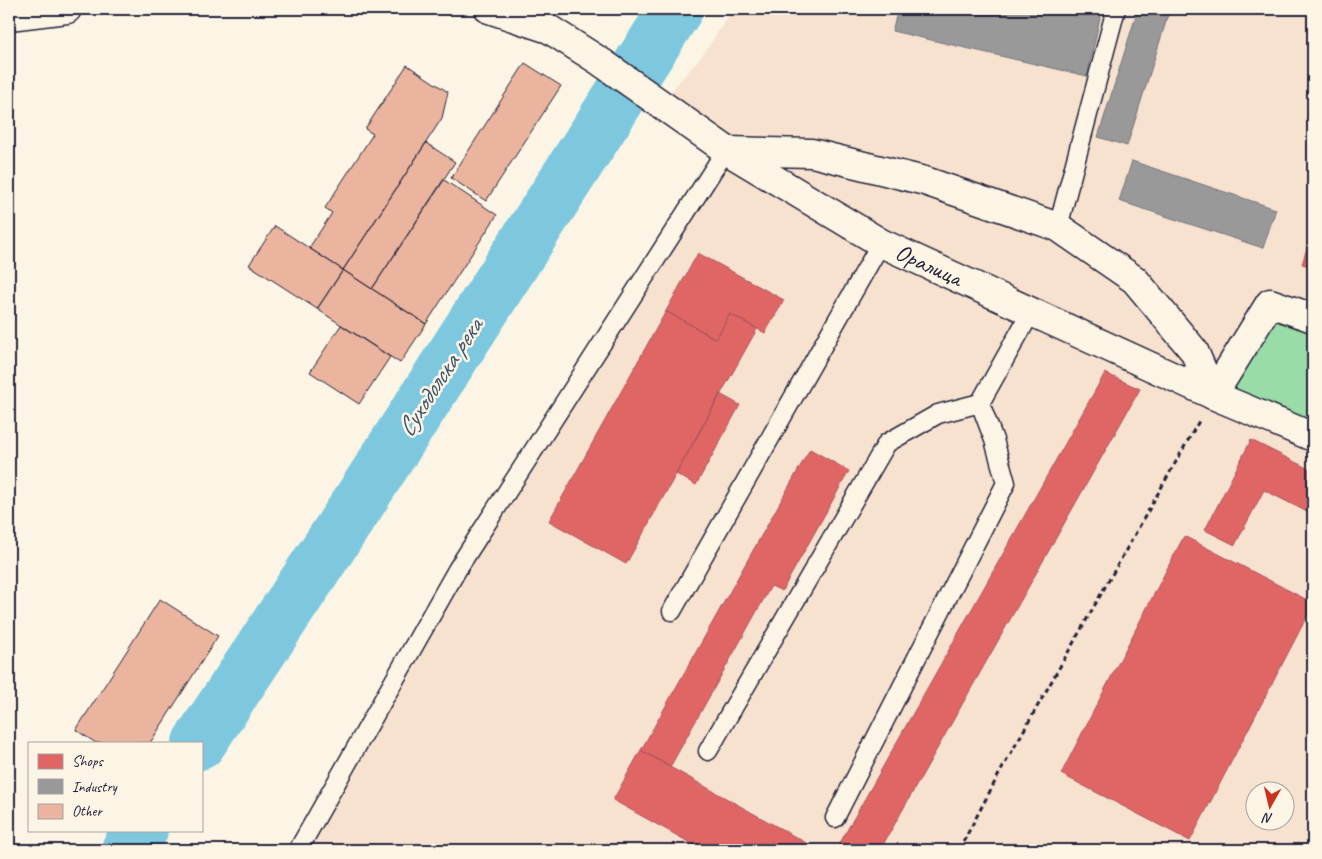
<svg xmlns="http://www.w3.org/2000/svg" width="1322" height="859" font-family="Caveat,sans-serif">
<rect width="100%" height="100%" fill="#fcf5e5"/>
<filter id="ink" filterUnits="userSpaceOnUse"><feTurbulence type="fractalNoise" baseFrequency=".02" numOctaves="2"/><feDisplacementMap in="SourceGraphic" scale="10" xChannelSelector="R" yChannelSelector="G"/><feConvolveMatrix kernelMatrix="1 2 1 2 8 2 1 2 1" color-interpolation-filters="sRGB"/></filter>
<g filter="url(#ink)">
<!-- built -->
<path fill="#f7e2d0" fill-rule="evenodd" d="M 733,9 L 1313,9 L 1313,850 L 298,850 L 458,568 L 726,151 L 661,103 L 704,53 ZM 1254,792 L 1284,792 L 1284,822 L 1254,822 Z"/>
<!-- green -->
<path fill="#99dca7" stroke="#5e7f71" d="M 1270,303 L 1313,318 L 1313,437 L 1213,395 Z"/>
<!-- shops -->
<path fill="#e06666" stroke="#a75259" d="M 1312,232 L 1313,232 L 1313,267 L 1302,264 Z
M 698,253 L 784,300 L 765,333 L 730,314 L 716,339 L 666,311 Z
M 666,311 L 716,339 L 730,314 L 757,329 L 626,564 L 549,521 Z
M 1105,373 L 1140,389 L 880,850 L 836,850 Z
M 720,394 L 740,405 L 696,485 L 676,474 Z
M 1251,440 L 1313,471 L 1313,515 L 1264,490 L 1235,545 L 1205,530 Z
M 810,449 L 849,471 L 782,591 L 771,586 L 670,767 L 641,750 Z
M 1184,536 L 1313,603 L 1313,605 L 1190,841 L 1061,774 Z
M 641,750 L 670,767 L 819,850 L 703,850 L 613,800 Z"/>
<!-- industry -->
<path fill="#999" stroke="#75757d" d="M 898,9 L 1102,9 L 1087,76 L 892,31 Z
M 1138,9 L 1170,9 L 1127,146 L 1098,137 Z
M 1132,161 L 1276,209 L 1263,248 L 1119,201 Z"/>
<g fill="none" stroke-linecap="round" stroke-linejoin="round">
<!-- river -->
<path stroke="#7ec8df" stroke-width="54" d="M 199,743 L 355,508 L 676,9
M 128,850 L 141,830"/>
</g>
<!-- building -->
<path fill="#eab49e" stroke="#22223b" d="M 525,63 L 561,86 L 486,201 L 451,178 Z
M 407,65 L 448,92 L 442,118 L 343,270 L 309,248 L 332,213 L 325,208 L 373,134 L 365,129 Z
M 426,143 L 455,162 L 372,289 L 343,270 Z
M 444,180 L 497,215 L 426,324 L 372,289 Z
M 275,226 L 343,270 L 317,309 L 249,265 Z
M 343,270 L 426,324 L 400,363 L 317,309 Z
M 341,325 L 390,357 L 359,404 L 310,372 Z
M 160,599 L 218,636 L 150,743 L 96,743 L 76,730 Z"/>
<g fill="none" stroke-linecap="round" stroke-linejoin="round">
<!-- lane casing -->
<g stroke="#22223b" stroke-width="21">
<path id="lane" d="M 1058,227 L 1116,9
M 672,611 L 881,243
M 708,751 L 887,443 L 938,414 L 980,403 L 1031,312
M 835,818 L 1006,483 L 994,440 L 980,403
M 298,850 L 458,568 L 726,150"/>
</g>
<!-- street casing -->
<g stroke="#22223b" stroke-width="31">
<g id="street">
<path id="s1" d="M 489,9 L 549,29 L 601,62 L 726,150 L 881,243 L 1213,395 L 1313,437"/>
<path d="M 9,16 L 67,9"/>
<path d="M 727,151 L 812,153 L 925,181 L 1058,227 L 1135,280 L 1194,351 L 1213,395"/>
<path d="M 1213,395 L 1270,303 L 1313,318"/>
</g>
</g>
<!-- path -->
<path stroke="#22223b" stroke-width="3" stroke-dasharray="5 4" stroke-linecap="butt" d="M 959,850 L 998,776 L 1199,421"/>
<!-- lane -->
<use href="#lane" stroke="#fcf5e5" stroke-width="18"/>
<!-- street -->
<use href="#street" stroke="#fcf5e5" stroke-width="28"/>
</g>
</g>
<g text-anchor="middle" stroke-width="5" stroke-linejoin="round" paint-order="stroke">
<!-- street labels -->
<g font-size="24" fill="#22223b" stroke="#fcf5e5">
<text dy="8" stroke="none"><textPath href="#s1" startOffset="511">Оралица</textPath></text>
</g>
<!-- water labels -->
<g font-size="25" font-style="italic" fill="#3e546c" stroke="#fcf5e5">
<text transform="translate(439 377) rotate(-57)" y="9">Суходолска река</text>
</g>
</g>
<!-- margin -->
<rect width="1322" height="859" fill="none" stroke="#fcf5e5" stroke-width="30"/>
<rect x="15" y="15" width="1292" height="829" fill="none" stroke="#22223b" stroke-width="2" filter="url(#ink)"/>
<!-- legend -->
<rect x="28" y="742" width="175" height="90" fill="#fcf5e5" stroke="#a5a1a1"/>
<rect x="38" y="754" width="25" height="15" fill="#e06666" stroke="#a5a1a1"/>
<text x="72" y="766" font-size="15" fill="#22223b">Shops</text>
<rect x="38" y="779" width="25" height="15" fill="#999999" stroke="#a5a1a1"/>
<text x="72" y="792" font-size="15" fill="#22223b">Industry</text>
<rect x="38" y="804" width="25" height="15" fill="#eab49e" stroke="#a5a1a1"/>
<text x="72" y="816" font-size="15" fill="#22223b">Other</text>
<!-- north arrow -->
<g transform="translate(1270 806) rotate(188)"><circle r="24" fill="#fcf5e5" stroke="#a5a1a1"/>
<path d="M0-4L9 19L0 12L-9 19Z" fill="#c8321e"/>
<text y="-8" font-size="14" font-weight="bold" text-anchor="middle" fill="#22223b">N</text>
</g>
</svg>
